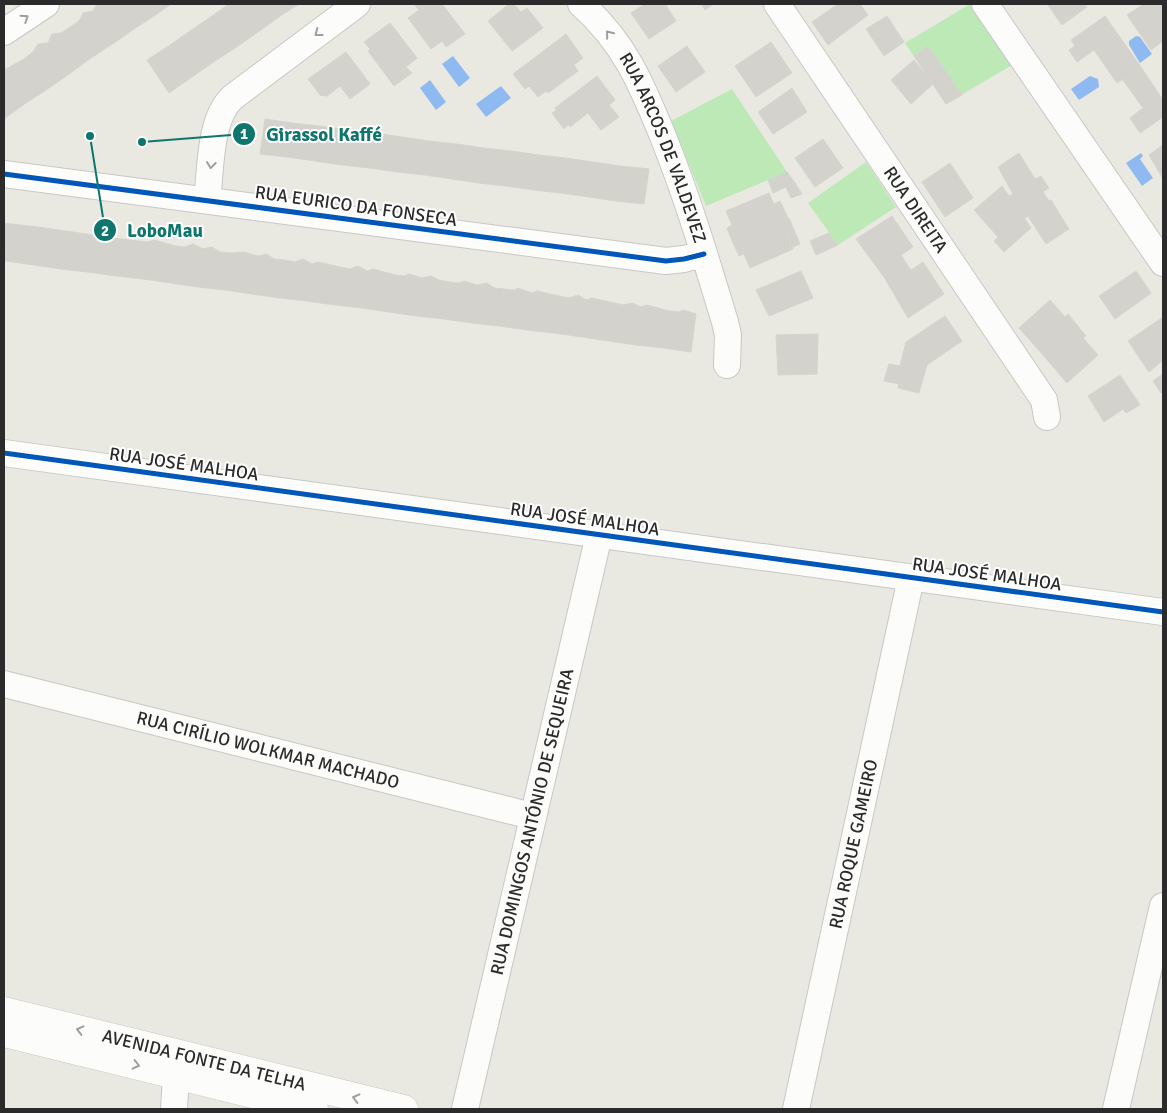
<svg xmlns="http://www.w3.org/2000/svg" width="1167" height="1113" font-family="Signika,sans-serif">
<rect width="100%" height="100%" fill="#eae9e1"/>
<!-- green -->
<path fill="#bde9b7" d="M 970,4 L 1012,65 L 946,104 L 905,43 Z
M 732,89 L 787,172 L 706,206 L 671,121 Z
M 866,162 L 896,207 L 838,245 L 808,203 Z"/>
<!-- water -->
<path fill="#8fbaf1" d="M 1136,36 L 1140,37 L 1152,54 L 1140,63 L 1129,45 L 1129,41 Z
M 453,56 L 470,78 L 459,87 L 442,64 Z
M 1090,76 L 1098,79 L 1099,87 L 1079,100 L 1071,89 Z
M 430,80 L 446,102 L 436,110 L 420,88 Z
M 501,86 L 511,98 L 486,117 L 476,104 Z
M 1141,153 L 1143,156 L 1140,159 L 1153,178 L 1142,186 L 1126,163 Z"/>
<!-- building -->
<path fill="#d3d2cc" stroke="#d5d4cd" d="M 97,4 L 121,4 L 137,27 L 114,43 L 93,11 Z
M 121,4 L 154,4 L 160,12 L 137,27 Z
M 154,4 L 171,4 L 160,12 Z
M 229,4 L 243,4 L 261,30 L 238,46 L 215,14 Z
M 243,4 L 276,4 L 283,14 L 261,30 Z
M 276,4 L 299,4 L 283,14 Z
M 414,4 L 442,4 L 465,34 L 446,47 L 442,41 L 431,49 L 408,18 L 419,10 Z
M 509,4 L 514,4 L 521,12 L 527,8 L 543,28 L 512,51 L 488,21 Z
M 645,4 L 665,4 L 676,21 L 649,39 L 631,13 Z
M 704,4 L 713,4 L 705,10 L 702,5 Z
M 838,4 L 860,4 L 868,15 L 828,45 L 812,22 Z
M 1047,4 L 1084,4 L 1087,7 L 1062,25 Z
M 1144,4 L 1163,4 L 1163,41 L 1151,50 L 1127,15 Z
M 93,11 L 114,43 L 91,58 L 70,27 L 79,21 L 83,13 Z
M 215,14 L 238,46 L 215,61 L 193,29 Z
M 887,16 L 904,42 L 884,56 L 866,29 Z
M 1105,16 L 1141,67 L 1117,83 L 1094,50 L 1077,62 L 1069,50 L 1075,46 L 1071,40 Z
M 390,23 L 417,58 L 406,67 L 412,73 L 394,86 L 368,51 L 370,49 L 364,42 Z
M 70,27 L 91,58 L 69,74 L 48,43 L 52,34 L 61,33 Z
M 193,29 L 215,61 L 192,77 L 170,45 Z
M 566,34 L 583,58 L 574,65 L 578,71 L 548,93 L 546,91 L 538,97 L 529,86 L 525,89 L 513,74 Z
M 771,42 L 792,73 L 756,97 L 735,66 Z
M 48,43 L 69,74 L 46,90 L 24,59 L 33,52 L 38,44 Z
M 170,45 L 192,77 L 169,93 L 147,60 Z
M 687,46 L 705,72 L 676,92 L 658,66 Z
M 928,46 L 962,95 L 946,104 L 914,56 Z
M 346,52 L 370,84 L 350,99 L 340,86 L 327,96 L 320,95 L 308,79 Z
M 24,59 L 46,90 L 23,105 L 4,77 L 4,70 Z
M 914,60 L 933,84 L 911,104 L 891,80 Z
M 1141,67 L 1163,100 L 1163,117 L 1140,133 L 1130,118 L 1143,108 L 1123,80 Z
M 597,76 L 615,100 L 609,105 L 619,117 L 601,130 L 588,113 L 570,127 L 555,108 Z
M 4,77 L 23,105 L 4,119 Z
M 792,88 L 807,112 L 773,134 L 758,112 Z
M 557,110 L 568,125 L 564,129 L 552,113 Z
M 265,119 L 292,123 L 287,157 L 260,154 Z
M 292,123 L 319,126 L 315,161 L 287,157 Z
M 319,126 L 347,130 L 342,165 L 315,161 Z
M 347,130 L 374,133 L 370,168 L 342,165 Z
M 374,133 L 402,137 L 397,172 L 370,168 Z
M 402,137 L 429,141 L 425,175 L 397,172 Z
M 823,139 L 843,168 L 815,187 L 795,158 Z
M 429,141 L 456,144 L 452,179 L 425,175 Z
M 456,144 L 484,148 L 479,183 L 452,179 Z
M 1163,145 L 1163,176 L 1162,177 L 1149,155 Z
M 484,148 L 511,151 L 506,186 L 479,183 Z
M 511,151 L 539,155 L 534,190 L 506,186 Z
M 1019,153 L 1035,179 L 1041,176 L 1049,188 L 1017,208 L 1009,196 L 1013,194 L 998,167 Z
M 539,155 L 566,158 L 561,193 L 534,190 Z
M 566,158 L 593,162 L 589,197 L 561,193 Z
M 593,162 L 620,166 L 616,201 L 589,197 Z
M 950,163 L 973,198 L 945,217 L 922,182 Z
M 620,166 L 649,169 L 644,204 L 616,201 Z
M 787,172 L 795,183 L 773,193 L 768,180 Z
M 795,183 L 802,194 L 791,198 L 786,187 Z
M 1002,186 L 1031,228 L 1004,252 L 994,241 L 998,237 L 974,210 Z
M 1043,192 L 1049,201 L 1051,200 L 1069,229 L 1046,244 L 1028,216 L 1024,219 L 1017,208 Z
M 769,193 L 781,221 L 733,243 L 727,228 L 732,225 L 726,211 Z
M 780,201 L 788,218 L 781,221 L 774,204 Z
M 892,216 L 913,247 L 901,255 L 906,263 L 884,277 L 856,239 Z
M 789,218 L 800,244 L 793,247 L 781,221 Z
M 781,221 L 793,249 L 750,268 L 744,254 L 739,256 L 733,243 Z
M 4,223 L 11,224 L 6,261 L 4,261 Z
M 11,224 L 38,227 L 34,265 L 6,261 Z
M 38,227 L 66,231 L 61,269 L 34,265 Z
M 66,231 L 93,235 L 88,272 L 61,269 Z
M 829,233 L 838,245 L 816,255 L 810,241 Z
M 93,235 L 121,239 L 116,276 L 88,272 Z
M 121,239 L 148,242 L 143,279 L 116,276 Z
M 154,240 L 176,246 L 171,283 L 143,279 L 148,242 Z
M 193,244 L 203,249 L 198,287 L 171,283 L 176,246 L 185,247 Z
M 212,247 L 220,252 L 230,253 L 225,290 L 198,287 L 203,249 Z
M 244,252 L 258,256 L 252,294 L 225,290 L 230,253 Z
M 267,254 L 274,259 L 285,260 L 280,298 L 252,294 L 258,256 Z
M 303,259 L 312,264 L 307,301 L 280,298 L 285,260 L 295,262 Z
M 318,262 L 340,267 L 335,305 L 307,301 L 312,264 Z
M 923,262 L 944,294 L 908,318 L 884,277 L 906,263 L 911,270 Z
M 358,266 L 367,271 L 362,308 L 335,305 L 340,267 L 350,269 Z
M 373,269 L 395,275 L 389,312 L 362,308 L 367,271 Z
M 801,271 L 813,298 L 769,316 L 756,290 Z
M 1136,271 L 1151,293 L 1115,319 L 1099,296 Z
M 409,274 L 422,278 L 417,316 L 389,312 L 395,275 L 405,276 Z
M 431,276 L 439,280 L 449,282 L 444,319 L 417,316 L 422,278 Z
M 464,281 L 477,285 L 472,323 L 444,319 L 449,282 L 460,283 Z
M 487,283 L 494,288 L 504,289 L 499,326 L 472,323 L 477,285 Z
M 518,288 L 532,293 L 527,330 L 499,326 L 504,289 L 515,290 Z
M 537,291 L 559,296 L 554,333 L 527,330 L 532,293 Z
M 578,295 L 586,300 L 582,337 L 554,333 L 559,296 L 569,298 Z
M 592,298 L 614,303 L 609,341 L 582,337 L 586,300 Z
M 1050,300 L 1065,317 L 1068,314 L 1077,325 L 1043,355 L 1019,328 Z
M 614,303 L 624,305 L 632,303 L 641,307 L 636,345 L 609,341 Z
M 647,305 L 669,311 L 664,348 L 636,345 L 641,307 Z
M 683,310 L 696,314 L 691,352 L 664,348 L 669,311 L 679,312 Z
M 945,316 L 962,341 L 927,365 L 919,393 L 898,388 L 899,384 L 884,381 L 889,364 L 900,366 L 906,342 Z
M 1163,317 L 1163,360 L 1149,372 L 1128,341 Z
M 1077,325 L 1086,336 L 1083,338 L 1098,355 L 1067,383 L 1043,355 Z
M 818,334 L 817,374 L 778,375 L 776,335 Z
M 1163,374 L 1163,391 L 1161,393 L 1153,381 Z
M 1120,375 L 1140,405 L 1126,413 L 1123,409 L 1104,422 L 1088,396 Z"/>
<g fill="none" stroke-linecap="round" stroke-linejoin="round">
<!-- minor casing -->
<g stroke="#c8c7c7" stroke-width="28">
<g id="minor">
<path id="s1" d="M 581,4 C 624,42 641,83 662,134 C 687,196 706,259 725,322 L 728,335 L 727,365"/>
<path id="s2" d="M 777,4 L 1044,400 L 1047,417"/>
<path d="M 985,4 L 1163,263"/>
<path d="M 4,32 L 46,4"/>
<path d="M 4,174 L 666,261 L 684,259 L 704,254"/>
<path d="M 207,200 C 211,170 209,118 233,97 L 357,4"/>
<path d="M 4,453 L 1163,612"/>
<path id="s3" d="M 4,684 L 532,816"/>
<path d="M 174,1109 L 176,1075"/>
<path id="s4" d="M 465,1109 L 599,535"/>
<path id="s5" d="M 796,1109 L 911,578"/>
<path d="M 1116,1109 L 1163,906"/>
</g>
</g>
<!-- secondary casing -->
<g stroke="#c8c7c7" stroke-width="29">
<g id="secondary">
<path id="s6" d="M 4,1011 L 404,1109"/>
<path d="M 4,1033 L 314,1109"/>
</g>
</g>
<!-- minor -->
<use href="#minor" stroke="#fcfcfa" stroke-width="26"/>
<!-- secondary -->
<use href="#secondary" stroke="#fcfcfa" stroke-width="28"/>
<!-- cycleway casing -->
<g stroke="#fff" stroke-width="8">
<path id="cycleway" d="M 4,174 L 666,261 L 684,259 L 704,254
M 4,453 L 1163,612"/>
</g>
<!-- cycleway -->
<use href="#cycleway" stroke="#0057b8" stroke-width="5"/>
</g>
<!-- one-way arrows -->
<defs><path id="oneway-chevron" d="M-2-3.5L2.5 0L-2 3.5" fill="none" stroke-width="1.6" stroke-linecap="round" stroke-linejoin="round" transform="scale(1.25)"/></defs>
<g stroke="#9e9e9d">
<use href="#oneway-chevron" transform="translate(25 18) rotate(-34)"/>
<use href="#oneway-chevron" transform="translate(318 33) rotate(143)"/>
<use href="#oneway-chevron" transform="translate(609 34) rotate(-129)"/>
<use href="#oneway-chevron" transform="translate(211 165) rotate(97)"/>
<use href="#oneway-chevron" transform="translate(80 1030) rotate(-166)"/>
<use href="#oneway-chevron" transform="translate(136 1065) rotate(14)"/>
<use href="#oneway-chevron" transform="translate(356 1098) rotate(-166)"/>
</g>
<g text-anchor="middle" stroke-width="4" stroke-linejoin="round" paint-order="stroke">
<!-- street labels -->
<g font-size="18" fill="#2b2b2b" stroke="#fff">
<text dy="6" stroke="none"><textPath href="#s1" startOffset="168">RUA ARCOS DE VALDEVEZ</textPath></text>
<text transform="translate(356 206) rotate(8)" y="6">RUA EURICO DA FONSECA</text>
<text dy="6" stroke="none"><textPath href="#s2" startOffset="248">RUA DIREITA</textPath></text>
<text transform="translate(184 464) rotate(8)" y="6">RUA JOSÉ MALHOA</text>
<text transform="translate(585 519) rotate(8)" y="6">RUA JOSÉ MALHOA</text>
<text transform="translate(987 574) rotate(8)" y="6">RUA JOSÉ MALHOA</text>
<text dy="6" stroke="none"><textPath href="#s3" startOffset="272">RUA CIRÍLIO WOLKMAR MACHADO</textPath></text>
<text dy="6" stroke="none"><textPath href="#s4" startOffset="295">RUA DOMINGOS ANTÓNIO DE SEQUEIRA</textPath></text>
<text dy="6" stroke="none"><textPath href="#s5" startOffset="271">RUA ROQUE GAMEIRO</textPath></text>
<text dy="6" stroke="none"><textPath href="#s6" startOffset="206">AVENIDA FONTE DA TELHA</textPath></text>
</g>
</g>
<!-- callouts -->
<path fill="none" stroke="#0f766e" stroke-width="2" d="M142 142L244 134M90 136L105 230"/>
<g fill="#0f766e" stroke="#fff" stroke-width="2">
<circle cx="142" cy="142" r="5"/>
<circle cx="90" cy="136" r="5"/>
<circle cx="244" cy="134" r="12"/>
<circle cx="105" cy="230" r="12"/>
</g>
<g font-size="15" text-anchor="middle" font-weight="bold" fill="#fff">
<text x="244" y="139">1</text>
<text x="105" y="236">2</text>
</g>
<g font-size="19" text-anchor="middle" font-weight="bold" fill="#0f766e" stroke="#fff" stroke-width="4" stroke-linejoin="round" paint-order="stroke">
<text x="324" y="141">Girassol Kaffé</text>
<text x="165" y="237">LoboMau</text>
</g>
<!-- border -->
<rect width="1167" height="1113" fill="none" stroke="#2b2b2b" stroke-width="10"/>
</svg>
